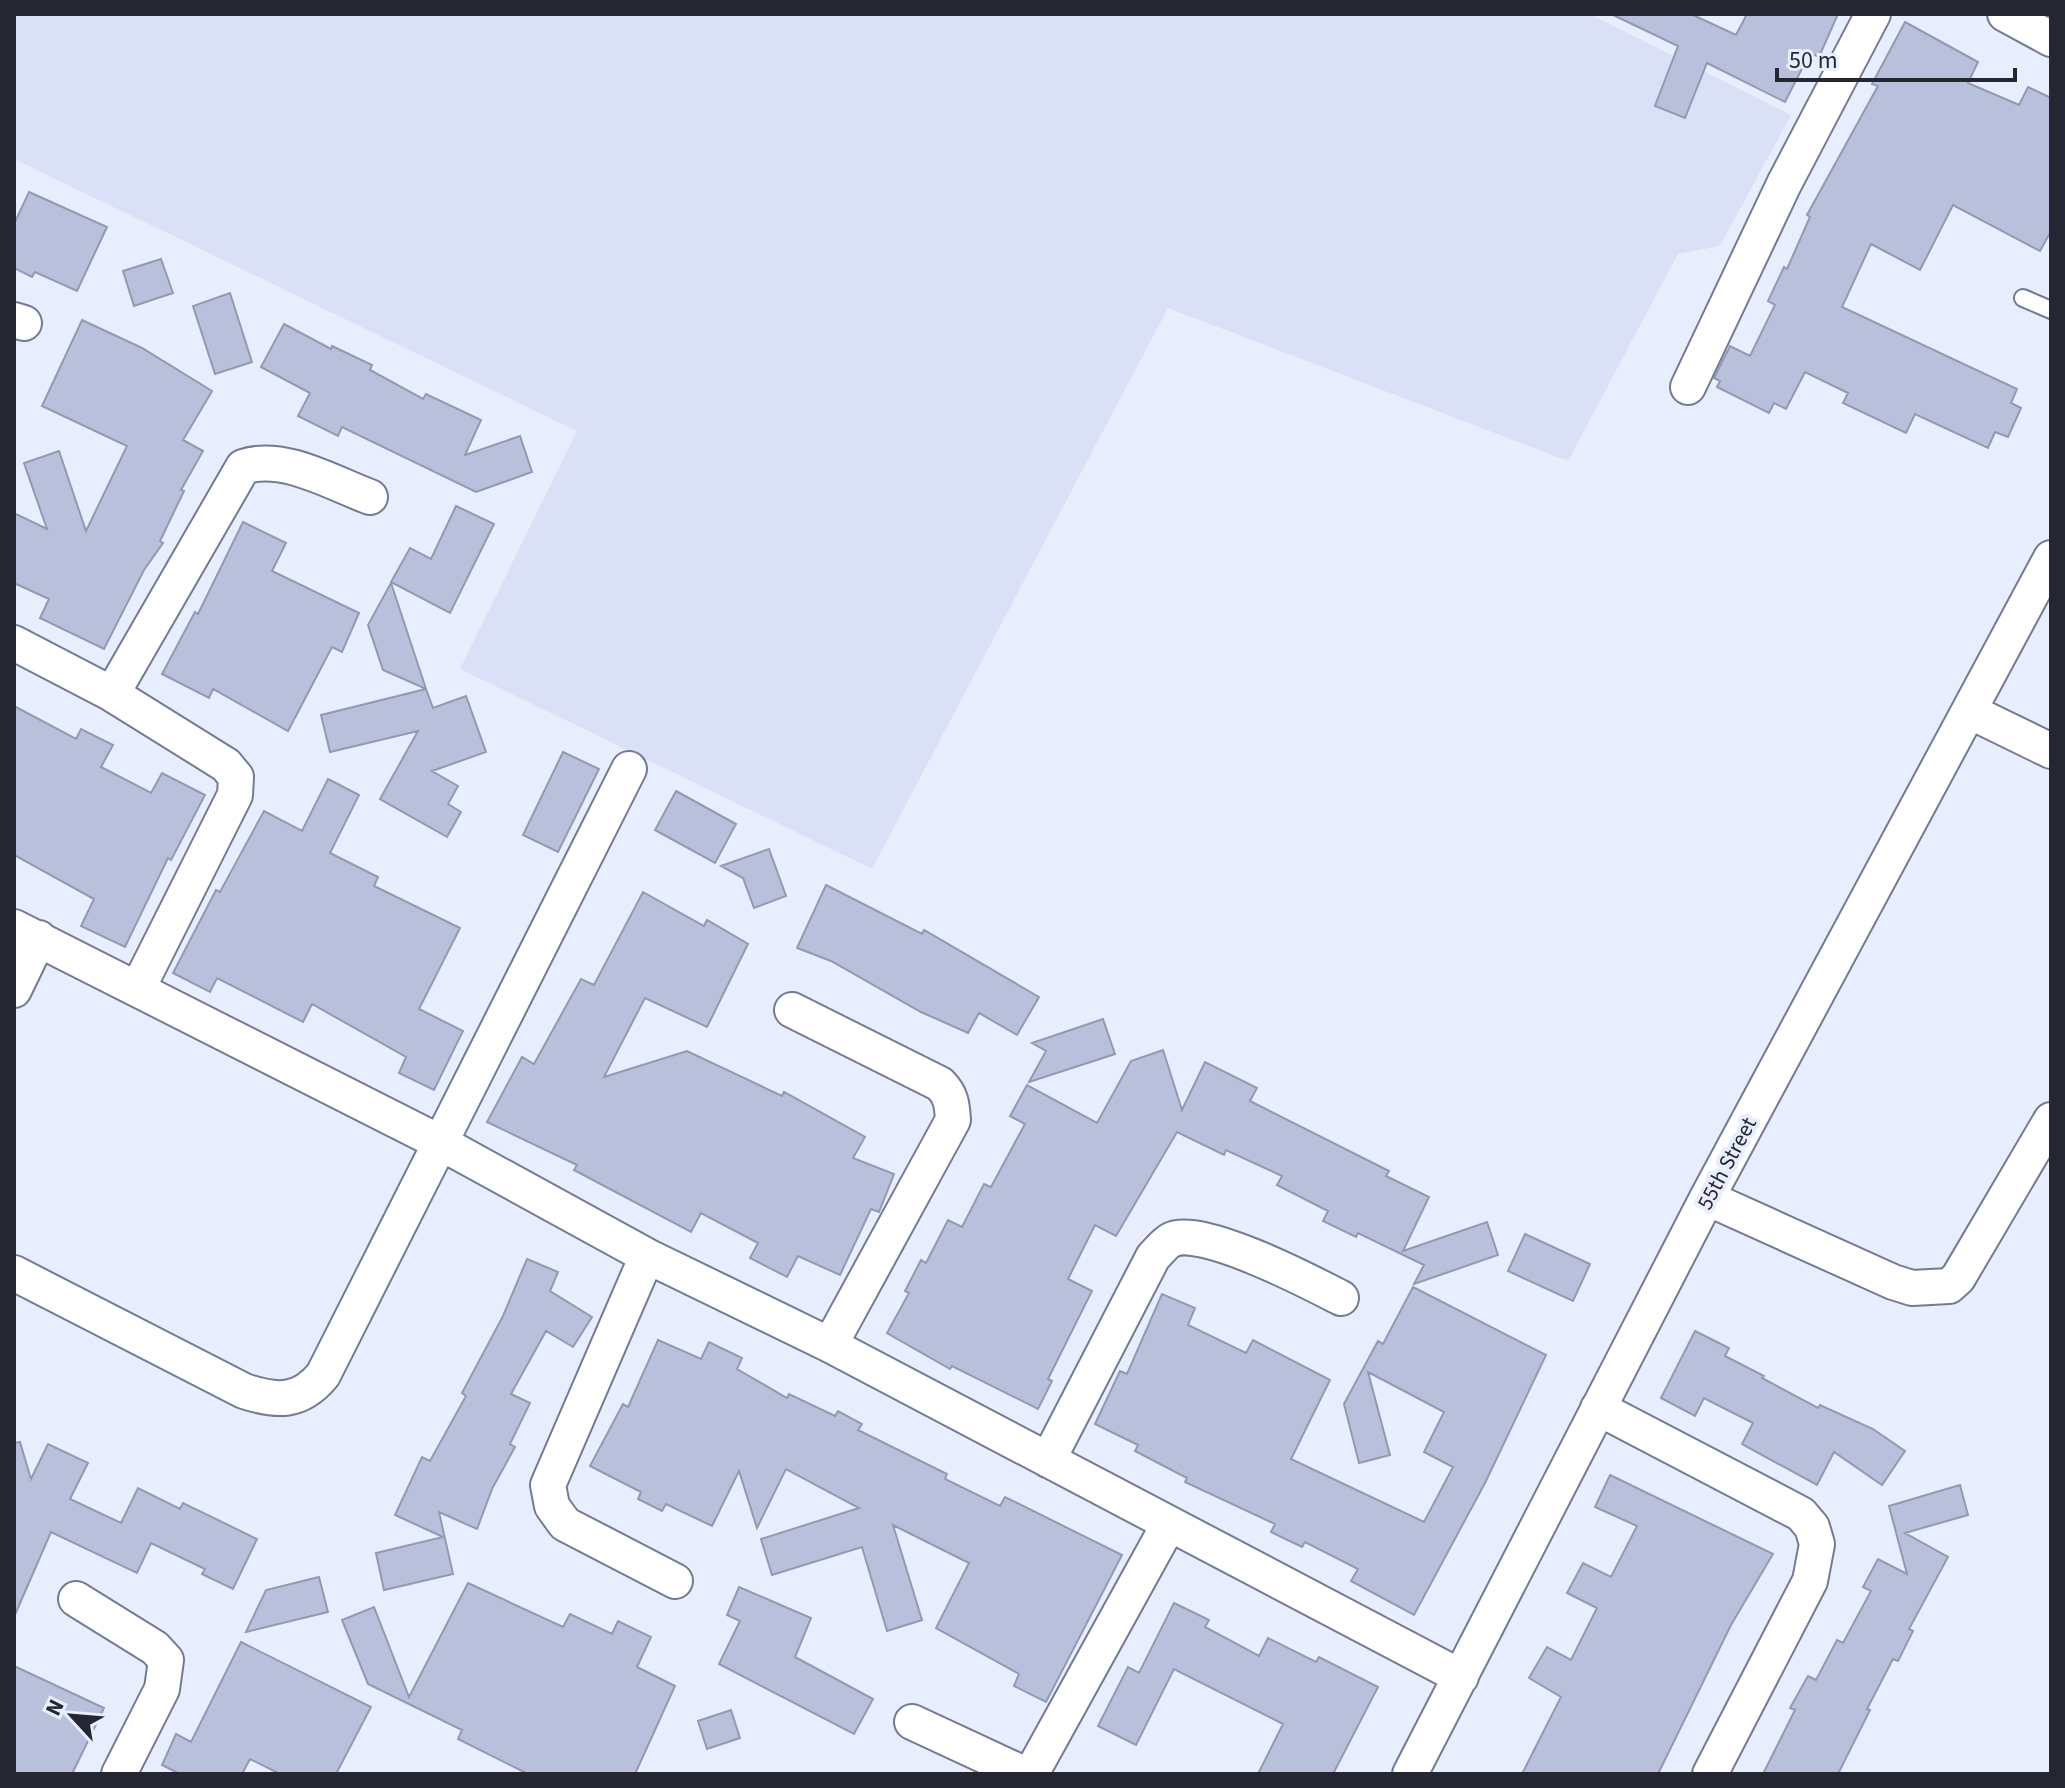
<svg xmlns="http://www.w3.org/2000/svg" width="2065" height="1788" font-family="'Source Sans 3',sans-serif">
<rect width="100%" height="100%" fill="#e9eeff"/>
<!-- built -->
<path fill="#dae0f5" d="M 14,14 L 1590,14 L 1791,115 L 1720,246 L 1678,254 L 1568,461 L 1168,308 L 872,869 L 460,669 L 577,431 L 14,159 Z"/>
<!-- building -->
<path fill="#b9c0dc" stroke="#9199b3" stroke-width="2" d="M 1611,14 L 1691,14 L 1736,35 L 1747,14 L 1838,14 L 1819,57 L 1810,53 L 1785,102 L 1707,63 L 1685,118 L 1655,106 L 1678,46 Z
M 1905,22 L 1978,62 L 1968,83 L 2019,105 L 2028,87 L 2051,98 L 2051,231 L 2040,251 L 1953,205 L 1920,270 L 1871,244 L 1842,307 L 2017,389 L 2011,403 L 2021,408 L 2008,437 L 1995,432 L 1988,448 L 1915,414 L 1906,433 L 1843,403 L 1848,393 L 1805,372 L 1786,409 L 1774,403 L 1769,413 L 1717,387 L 1720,381 L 1714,378 L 1730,346 L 1750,356 L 1775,305 L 1768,301 L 1784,267 L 1787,269 L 1810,217 L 1807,215 L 1878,86 L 1872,84 Z
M 29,192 L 107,227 L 77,291 L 35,272 L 32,277 L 14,268 L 14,224 Z
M 161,259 L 173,293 L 134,306 L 123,271 Z
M 230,293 L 252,362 L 215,374 L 193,306 Z
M 82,320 L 142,348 L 212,391 L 183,440 L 203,451 L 181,490 L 184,491 L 160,541 L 163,543 L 144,570 L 104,649 L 40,618 L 49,599 L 14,583 L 14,513 L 47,529 L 24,463 L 59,451 L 86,531 L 127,446 L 42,406 Z
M 284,324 L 331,349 L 332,346 L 372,365 L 370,370 L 423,399 L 426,394 L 481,420 L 465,455 L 520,436 L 532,472 L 476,492 L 342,427 L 338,436 L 298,416 L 310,393 L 261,367 Z
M 456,506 L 494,524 L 450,613 L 391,582 L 410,548 L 431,559 Z
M 243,522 L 286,543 L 272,571 L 359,613 L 342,652 L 332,647 L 288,731 L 213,689 L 209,698 L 162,674 L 195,612 L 198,614 Z
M 391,583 L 426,689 L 383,670 L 368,625 Z
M 426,689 L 433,708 L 466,696 L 486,752 L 432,771 L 458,786 L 448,804 L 461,812 L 447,837 L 380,799 L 418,731 L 330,752 L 321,715 Z
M 14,706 L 76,739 L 81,729 L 113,745 L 101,767 L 151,793 L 162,773 L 205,795 L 171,860 L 168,858 L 125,947 L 81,926 L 94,899 L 14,855 Z
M 563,752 L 599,769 L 558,852 L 523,835 Z
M 328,779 L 359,795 L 330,853 L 378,877 L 374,886 L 460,928 L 419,1009 L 463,1031 L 434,1090 L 399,1073 L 406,1057 L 312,1004 L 303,1022 L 217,978 L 210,992 L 173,973 L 216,890 L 220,892 L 264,811 L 302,831 Z
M 676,791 L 736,824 L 715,863 L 655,830 Z
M 769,849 L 786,896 L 754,908 L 743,878 L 721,866 Z
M 826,885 L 922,934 L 924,930 L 1039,997 L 1017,1035 L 979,1013 L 968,1033 L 921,1012 L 831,961 L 797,948 Z
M 643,892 L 704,926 L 707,920 L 748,944 L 707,1027 L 645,998 L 604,1077 L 687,1051 L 782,1096 L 784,1092 L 865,1137 L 853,1158 L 894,1174 L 879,1212 L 871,1209 L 840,1275 L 798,1256 L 787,1277 L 750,1258 L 758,1243 L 701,1213 L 691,1232 L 574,1170 L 577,1165 L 487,1122 L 522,1057 L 534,1064 L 581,979 L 594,985 Z
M 1103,1019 L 1115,1054 L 1029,1082 L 1046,1051 L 1032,1043 Z
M 1163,1050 L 1182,1110 L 1205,1062 L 1257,1088 L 1250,1101 L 1389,1171 L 1386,1176 L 1429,1197 L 1403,1251 L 1487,1222 L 1498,1255 L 1414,1284 L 1424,1265 L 1358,1233 L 1356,1237 L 1323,1221 L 1328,1211 L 1277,1185 L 1282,1176 L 1226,1150 L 1224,1155 L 1177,1132 L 1116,1236 L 1095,1225 L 1068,1279 L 1092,1291 L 1048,1379 L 1052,1381 L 1038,1409 L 952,1366 L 950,1369 L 887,1333 L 909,1293 L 905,1291 L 921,1260 L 926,1263 L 948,1220 L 962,1227 L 984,1184 L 991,1187 L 1025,1124 L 1010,1116 L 1027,1085 L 1097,1123 L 1131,1061 Z
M 1525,1234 L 1590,1264 L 1573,1301 L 1508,1271 Z
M 527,1259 L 558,1272 L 550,1291 L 592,1317 L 573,1347 L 546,1331 L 511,1394 L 530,1403 L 510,1444 L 515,1447 L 492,1489 L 477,1529 L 439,1512 L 453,1574 L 384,1590 L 376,1553 L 443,1537 L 395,1515 L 422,1457 L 430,1461 L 466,1396 L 462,1393 L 503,1316 Z
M 1413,1287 L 1546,1355 L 1485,1483 L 1414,1615 L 1351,1581 L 1358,1569 L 1305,1542 L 1302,1547 L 1271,1532 L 1275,1524 L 1185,1482 L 1187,1478 L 1135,1451 L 1138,1445 L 1095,1424 L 1120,1371 L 1127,1374 L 1162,1294 L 1195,1308 L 1188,1325 L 1246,1353 L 1253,1340 L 1330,1380 L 1291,1459 L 1424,1522 L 1453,1467 L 1424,1452 L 1444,1412 L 1368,1372 L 1390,1455 L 1359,1463 L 1344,1404 L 1378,1341 L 1383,1344 Z
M 1695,1331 L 1729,1348 L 1725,1356 L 1764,1376 L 1762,1378 L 1818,1408 L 1820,1405 L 1873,1429 L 1905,1451 L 1882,1485 L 1834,1452 L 1817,1485 L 1742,1444 L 1753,1423 L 1704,1398 L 1695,1416 L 1661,1398 Z
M 658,1340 L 701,1359 L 709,1342 L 742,1358 L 737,1369 L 787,1398 L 789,1394 L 835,1416 L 838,1411 L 862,1424 L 858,1430 L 947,1474 L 945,1479 L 1000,1506 L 1005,1497 L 1122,1555 L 1046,1702 L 1014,1686 L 1019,1674 L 936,1628 L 969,1563 L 893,1525 L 922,1620 L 887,1631 L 862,1547 L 772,1575 L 761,1539 L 859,1508 L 786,1469 L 757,1528 L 739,1471 L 712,1526 L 666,1504 L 662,1511 L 638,1499 L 641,1492 L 590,1466 L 623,1404 L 628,1407 Z
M 20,1442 L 31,1479 L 48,1444 L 88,1463 L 70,1499 L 121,1523 L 138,1488 L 180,1509 L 183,1503 L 257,1539 L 233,1589 L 202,1574 L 205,1569 L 151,1543 L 137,1573 L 51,1532 L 14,1617 L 14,1443 Z
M 1610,1475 L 1773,1554 L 1731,1625 L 1658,1774 L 1522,1774 L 1561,1697 L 1529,1678 L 1547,1647 L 1571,1660 L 1597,1608 L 1567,1593 L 1583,1563 L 1611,1577 L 1637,1526 L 1595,1507 Z
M 1960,1485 L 1968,1515 L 1905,1533 L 1948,1557 L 1909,1629 L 1913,1631 L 1898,1661 L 1893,1659 L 1867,1709 L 1870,1710 L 1838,1774 L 1763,1774 L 1795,1710 L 1790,1708 L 1808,1676 L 1816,1680 L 1837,1640 L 1843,1643 L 1871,1591 L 1863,1587 L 1878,1559 L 1907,1574 L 1889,1506 Z
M 319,1577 L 328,1612 L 246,1632 L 266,1590 Z
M 468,1583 L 563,1627 L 570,1614 L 612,1634 L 618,1621 L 651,1637 L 637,1667 L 675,1686 L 635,1774 L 528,1774 L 458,1739 L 462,1730 L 368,1684 L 342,1620 L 374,1607 L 409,1697 Z
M 739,1587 L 811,1618 L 795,1657 L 873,1699 L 854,1734 L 719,1664 L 740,1621 L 727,1615 Z
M 1174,1603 L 1209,1620 L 1205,1627 L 1259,1656 L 1268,1638 L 1316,1662 L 1319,1657 L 1378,1687 L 1333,1774 L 1258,1774 L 1283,1724 L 1174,1669 L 1136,1745 L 1098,1726 L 1128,1667 L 1139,1673 Z
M 241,1642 L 371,1707 L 336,1774 L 280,1774 L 250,1759 L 242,1774 L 180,1774 L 162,1765 L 176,1734 L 191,1742 Z
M 14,1666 L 104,1708 L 72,1774 L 14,1774 Z
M 731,1710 L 740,1738 L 707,1749 L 698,1721 Z"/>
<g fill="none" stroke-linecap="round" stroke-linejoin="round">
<!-- service casing -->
<g stroke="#737a93" stroke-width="20">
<path id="service" d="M 2023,298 L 2051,310"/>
</g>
<!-- minor casing -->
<g stroke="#737a93" stroke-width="38">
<path id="minor" d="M 2005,14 L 2051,39
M 14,320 L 24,323
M 1688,387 L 1784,184 L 1873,14
M 14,643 L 112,694 L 226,765 L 236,777 L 235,795 L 138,988
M 112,694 L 243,467 C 283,453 332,483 370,497
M 1971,712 L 2051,751
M 14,927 L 441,1143 L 647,1256 L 830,1345 L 1461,1677
M 14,990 L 39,938
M 792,1010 L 940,1084 C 951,1095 952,1104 953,1120 L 830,1345
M 1707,1198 L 1893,1282 L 1912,1288 L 1949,1286 L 1958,1278 L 2051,1120
M 647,1256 L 548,1485 L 552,1506 L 565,1524 L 675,1581
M 14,1273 L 244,1391 C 277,1402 300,1403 323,1375 L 629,769
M 1598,1408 L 1801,1514 L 1812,1527 L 1817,1544 L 1810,1581 L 1710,1774
M 1048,1460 L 1153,1257 C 1158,1252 1165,1243 1171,1240 C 1201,1225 1310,1282 1341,1298
M 76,1599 L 155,1648 L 166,1660 L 162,1689 L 119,1774
M 912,1722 L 1024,1774
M 1031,1774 L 1169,1524
M 1410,1774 L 1707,1198 L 2051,558"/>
</g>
<!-- service -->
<use href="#service" stroke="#fff" stroke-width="16"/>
<!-- minor -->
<use href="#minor" stroke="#fff" stroke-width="34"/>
</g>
<g text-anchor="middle" stroke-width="8" stroke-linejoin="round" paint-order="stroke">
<!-- street labels -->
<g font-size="22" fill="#242731" stroke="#e9eeff">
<text transform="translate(1726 1163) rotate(-62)" y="8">55th Street</text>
</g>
</g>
<!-- border -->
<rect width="2065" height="1788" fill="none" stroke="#242731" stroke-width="32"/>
<!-- north arrow -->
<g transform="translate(72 1716) rotate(296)" stroke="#e9eeff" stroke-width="6" paint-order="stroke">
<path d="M0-6L14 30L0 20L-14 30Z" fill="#242731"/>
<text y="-12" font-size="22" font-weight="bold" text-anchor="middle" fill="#242731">N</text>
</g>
<!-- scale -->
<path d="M1777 68v12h238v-12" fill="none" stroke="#242731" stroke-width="4"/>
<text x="1789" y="68" font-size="24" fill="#242731" stroke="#e9eeff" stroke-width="6" paint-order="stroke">50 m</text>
</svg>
